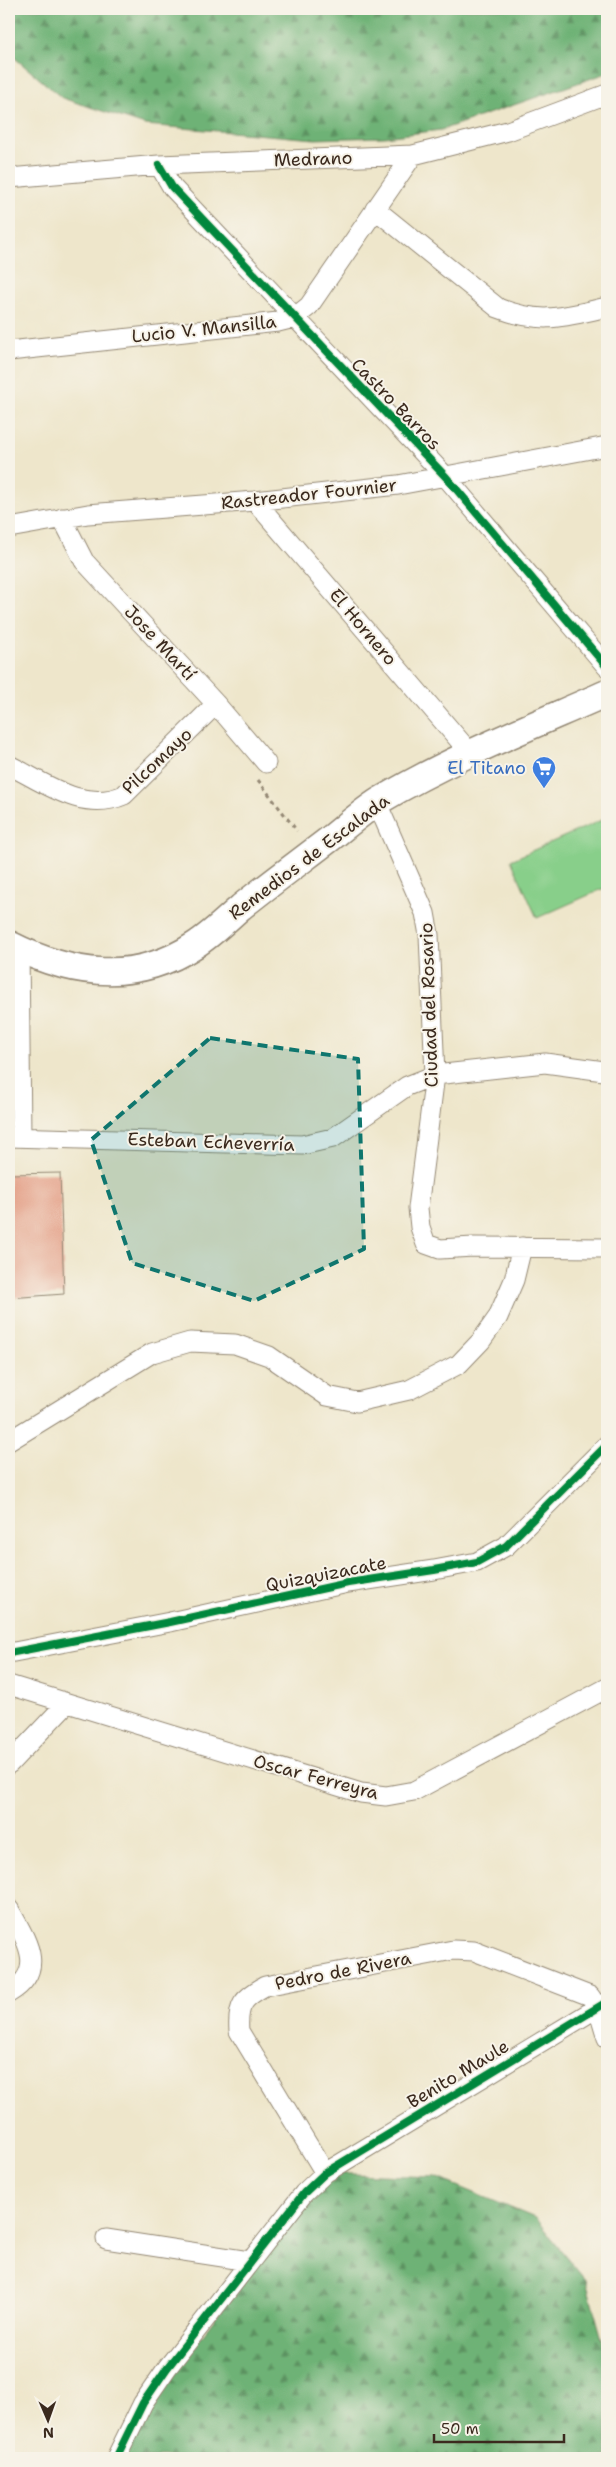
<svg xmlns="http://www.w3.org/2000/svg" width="616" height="2467" font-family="'Shantell Sans',sans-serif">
<defs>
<pattern id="forest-firs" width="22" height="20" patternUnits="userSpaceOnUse" patternTransform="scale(1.25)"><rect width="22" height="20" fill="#6eb276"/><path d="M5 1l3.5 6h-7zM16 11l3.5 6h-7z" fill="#5c9160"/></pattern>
</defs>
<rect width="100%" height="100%" fill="#f7f3e8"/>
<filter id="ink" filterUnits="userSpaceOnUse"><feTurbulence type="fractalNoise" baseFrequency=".02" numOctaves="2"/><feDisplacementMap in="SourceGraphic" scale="10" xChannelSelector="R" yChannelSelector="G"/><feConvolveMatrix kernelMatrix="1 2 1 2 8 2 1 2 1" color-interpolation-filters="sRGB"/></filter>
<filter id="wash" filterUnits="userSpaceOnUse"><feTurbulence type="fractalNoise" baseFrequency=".0096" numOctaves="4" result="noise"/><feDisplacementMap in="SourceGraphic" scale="20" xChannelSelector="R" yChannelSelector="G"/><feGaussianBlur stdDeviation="1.12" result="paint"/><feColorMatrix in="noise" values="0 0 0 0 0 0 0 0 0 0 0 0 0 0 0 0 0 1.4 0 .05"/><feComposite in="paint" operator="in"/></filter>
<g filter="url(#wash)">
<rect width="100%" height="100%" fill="#eee6cb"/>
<!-- grass -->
<path fill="#88cf8a" stroke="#627c54" d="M 604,819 L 607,827 L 607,887 L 537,918 L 511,860 Z"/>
<!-- forest -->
<path fill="url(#forest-firs)" stroke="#546e4a" d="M 9,9 L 607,9 L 607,73 L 441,130 L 384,137 L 315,139 L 145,125 L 62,98 L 9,53 Z
M 325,2173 L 436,2177 L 535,2218 L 586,2281 L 607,2357 L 607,2458 L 116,2458 L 126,2436 Z"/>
<g id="blocks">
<!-- building -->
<path fill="#e4a189" d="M 60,1173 L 64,1294 L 9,1298 L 9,1174 Z"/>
</g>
</g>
<g filter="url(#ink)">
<use href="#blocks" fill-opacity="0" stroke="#948874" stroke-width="1"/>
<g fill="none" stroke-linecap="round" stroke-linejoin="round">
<!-- minor casing -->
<g stroke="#948874" stroke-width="21">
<path id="minor" d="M 159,165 L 172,187 L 446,477 L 607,667
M 9,178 L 159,165 L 413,155 L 508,131 L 607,94
M 375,209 L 498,308 C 542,325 563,317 607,307
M 9,351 L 278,322 L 294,318 L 309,306 L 413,155
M 255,501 L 471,754
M 62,518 L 84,561 L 216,704 L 266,763
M 9,528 L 88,514 L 255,501 L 398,485 L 607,446
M 9,765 C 45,783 83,813 124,795 L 216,704
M 377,803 L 425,913 L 429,935 L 435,1075 L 418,1208 L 420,1227 L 426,1244 L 440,1249 L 473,1247 L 607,1248
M 19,949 L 21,1137
M 9,1137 L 302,1145 L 333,1138 L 407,1086 L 435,1075 L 545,1063 L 604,1071
M 9,1441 L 152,1353 L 190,1342 L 235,1344 L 269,1356 L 327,1396 L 357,1402 L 409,1390 L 459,1364 L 481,1341 L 498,1317 L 514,1280 L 522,1247
M 9,1653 L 170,1622 L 348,1583 L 434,1570 L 477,1562 L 506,1546 L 607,1445
M 9,1685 L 361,1793 L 386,1796 L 414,1791 L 607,1688
M 9,1764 L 67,1703
M 9,1909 C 26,1940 48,1970 9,1993
M 325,2173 L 239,2031 C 237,2005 243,1998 265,1986 L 453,1950 L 474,1951 L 590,1996 L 598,2008 L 607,2038
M 106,2239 L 249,2261
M 116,2458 L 143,2403 L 167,2368 L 304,2193 L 325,2173 L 607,2002"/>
</g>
<!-- secondary casing -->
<g stroke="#948874" stroke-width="29">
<path id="secondary" d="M 9,944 C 70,975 134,985 195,945 C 211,935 226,920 241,907 C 271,883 301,861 331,838 C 346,826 362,812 379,801 C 451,758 530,727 607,693"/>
</g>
<!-- path -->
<path stroke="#948874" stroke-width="3" stroke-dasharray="4 4" stroke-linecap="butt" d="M 258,780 L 297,831"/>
<!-- minor -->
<use href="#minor" stroke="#fff" stroke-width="19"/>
<!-- secondary -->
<use href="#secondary" stroke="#fff" stroke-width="26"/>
<!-- cycleway casing -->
<g stroke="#f7f3e8" stroke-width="11">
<path id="cycleway" d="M 159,165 L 172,187 L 446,477 L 607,667
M 9,1653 L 170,1622 L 348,1583 L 434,1570 L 477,1562 L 506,1546 L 607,1445
M 116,2458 L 143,2403 L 167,2368 L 304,2193 L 325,2173 L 607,2002"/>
</g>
<!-- cycleway -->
<use href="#cycleway" stroke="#00873e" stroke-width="8"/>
</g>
</g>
<!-- marked area -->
<path fill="#0f766e" fill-opacity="0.2" stroke="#0f766e" stroke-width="4" stroke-dasharray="10 6" stroke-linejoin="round" d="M 210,1038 L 358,1059 L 364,1249 L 254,1301 L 132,1263 L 91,1140 Z"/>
<!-- icons -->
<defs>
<g id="supermarket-pin" transform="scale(1.25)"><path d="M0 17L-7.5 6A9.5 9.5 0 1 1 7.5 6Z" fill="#3f7fe0" stroke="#f7f3e8"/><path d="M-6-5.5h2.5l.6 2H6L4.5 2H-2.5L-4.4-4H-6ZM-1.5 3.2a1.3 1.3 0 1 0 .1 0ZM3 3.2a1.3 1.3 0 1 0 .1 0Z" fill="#fff"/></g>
</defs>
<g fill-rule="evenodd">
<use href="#supermarket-pin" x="544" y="768"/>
</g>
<g text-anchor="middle" stroke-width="4" stroke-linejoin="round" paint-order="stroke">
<!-- street labels -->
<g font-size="18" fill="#3b2a1e" stroke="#f7f3e8">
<text transform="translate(313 159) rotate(-2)" y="6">Medrano</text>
<text transform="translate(204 329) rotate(-6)" y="6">Lucio V. Mansilla</text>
<text transform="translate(396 404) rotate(46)" y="6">Castro Barros</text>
<text transform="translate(309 494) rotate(-6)" y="6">Rastreador Fournier</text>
<text transform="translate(363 627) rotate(50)" y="6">El Hornero</text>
<text transform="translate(160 643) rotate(47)" y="6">Jose Martí</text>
<text transform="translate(157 761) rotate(-43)" y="6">Pilcomayo</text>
<text transform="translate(309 857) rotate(-37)" y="6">Remedios de Escalada</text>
<text transform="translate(429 1005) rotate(-92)" y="6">Ciudad del Rosario</text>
<text transform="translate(211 1142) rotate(2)" y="6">Esteban Echeverría</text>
<text transform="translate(326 1574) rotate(-11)" y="6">Quizquizacate</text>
<text transform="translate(316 1777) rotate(15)" y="6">Oscar Ferreyra</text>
<text transform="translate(343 1971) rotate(-11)" y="6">Pedro de Rivera</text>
<text transform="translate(458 2074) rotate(-31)" y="6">Benito Maule</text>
</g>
<!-- shop labels -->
<g font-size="18" fill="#366cbe" stroke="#f7f3e8" text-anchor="end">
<text x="526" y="774">El Titano</text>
</g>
</g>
<!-- margin -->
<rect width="616" height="2467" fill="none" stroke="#f7f3e8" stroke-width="30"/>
<!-- north arrow -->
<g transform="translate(48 2420) rotate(178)" stroke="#f7f3e8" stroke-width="4" paint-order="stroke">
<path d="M0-4L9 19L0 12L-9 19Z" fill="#3b2a1e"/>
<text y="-8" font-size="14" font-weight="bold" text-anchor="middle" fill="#3b2a1e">N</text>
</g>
<!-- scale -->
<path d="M434 2434v8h130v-8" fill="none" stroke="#3b2a1e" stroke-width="2.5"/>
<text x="441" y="2434" font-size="15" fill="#3b2a1e" stroke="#f7f3e8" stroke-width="4" paint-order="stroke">50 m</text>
</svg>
